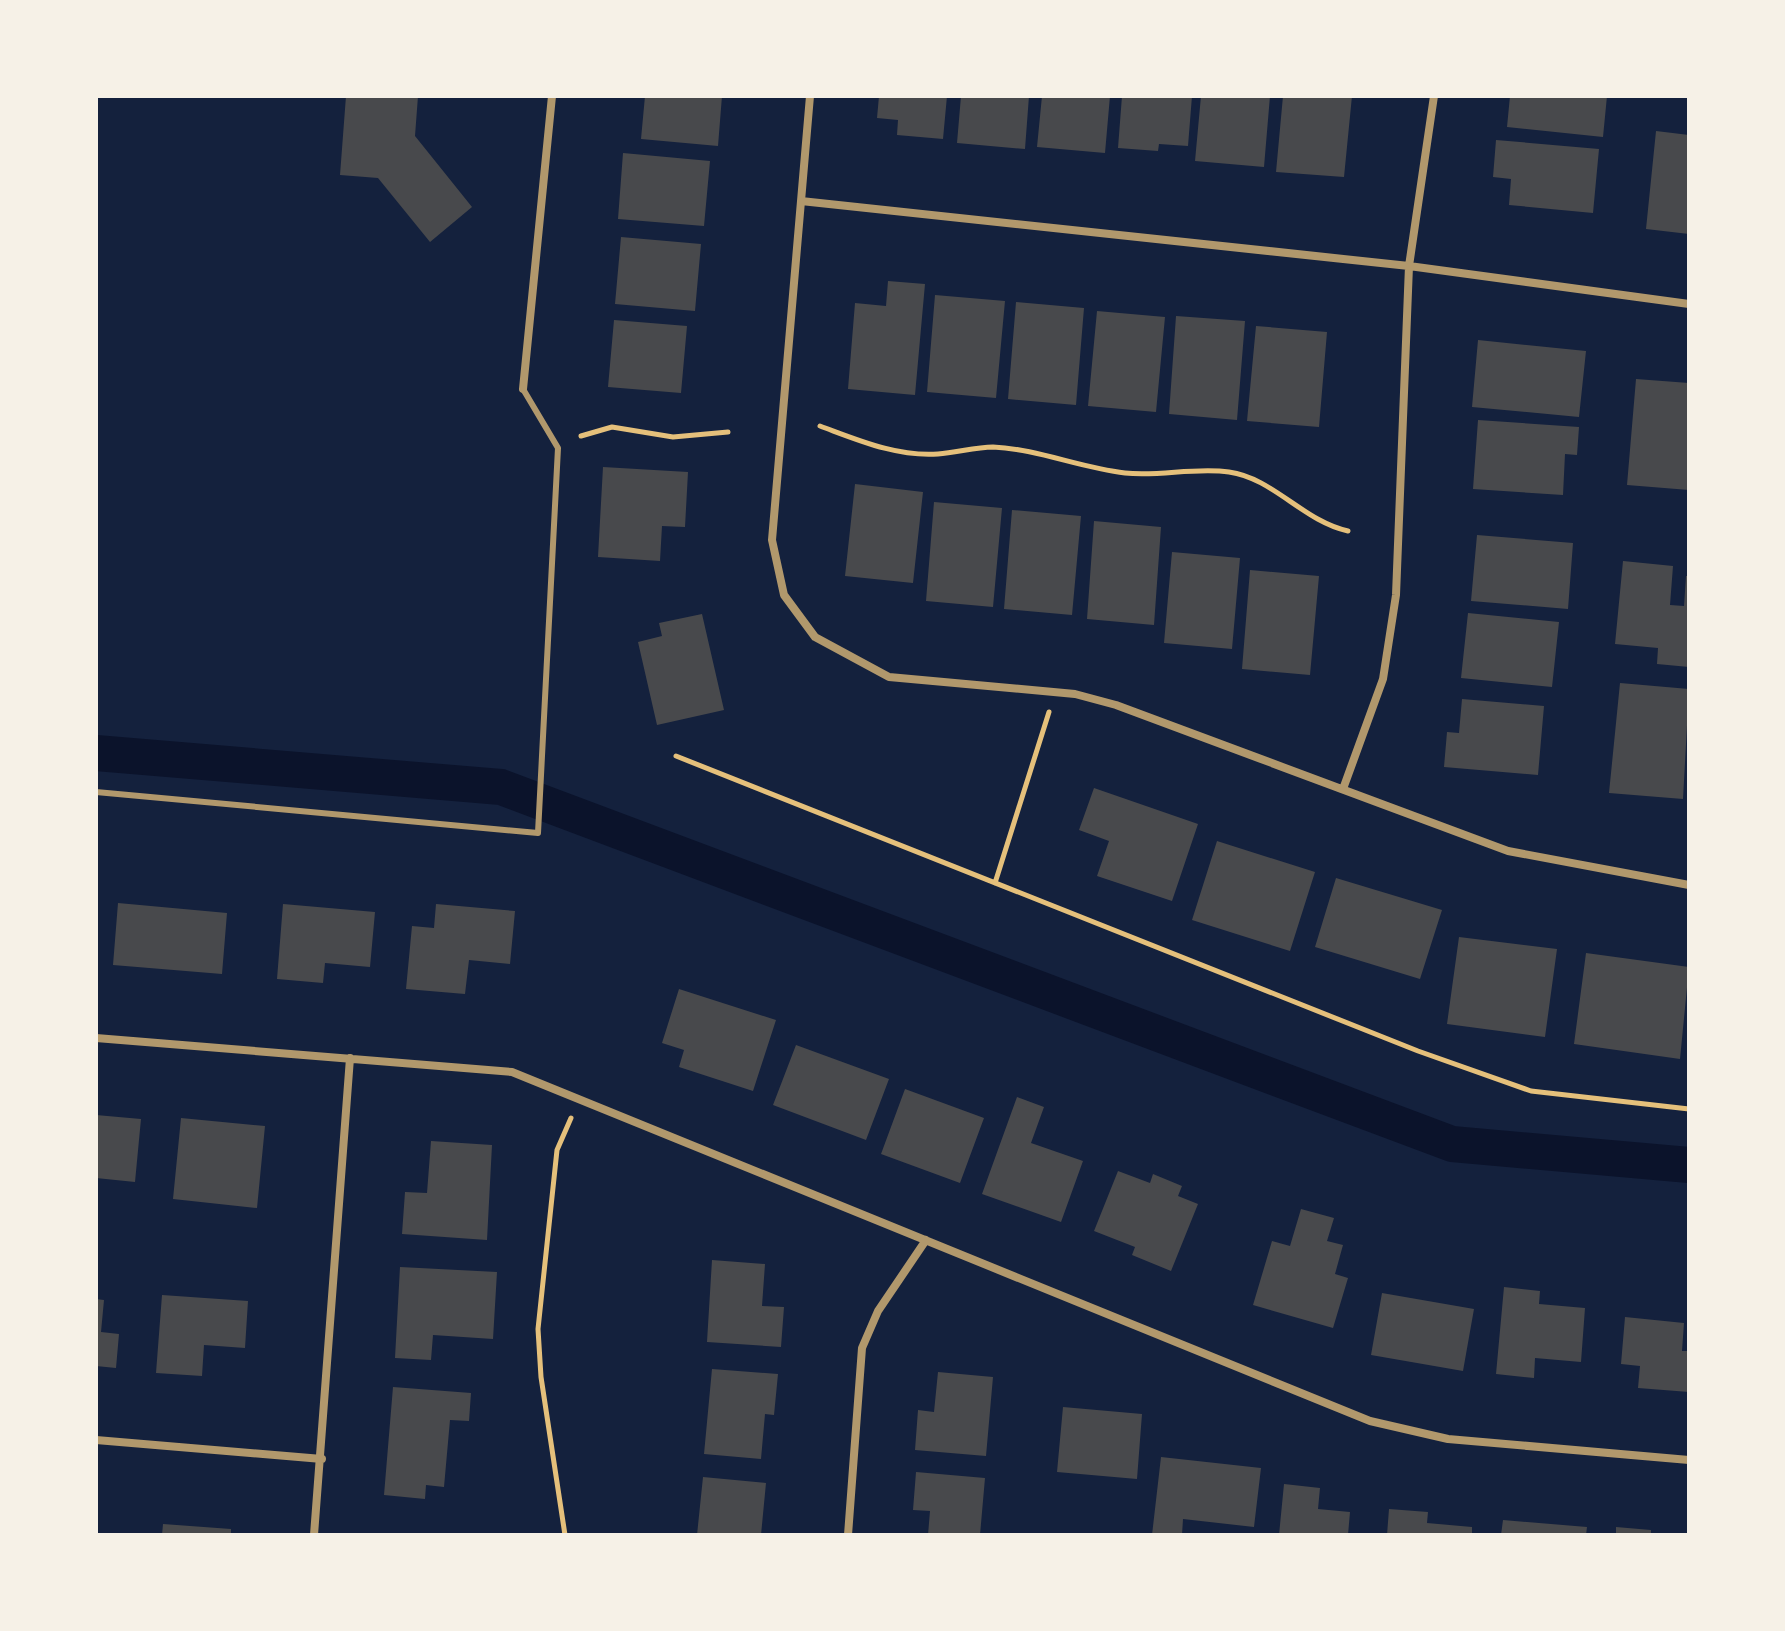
<svg xmlns="http://www.w3.org/2000/svg" width="1785" height="1631" font-family="'Golos Text',sans-serif">
<rect width="100%" height="100%" fill="#14213d"/>
<g fill="none" stroke-linecap="round" stroke-linejoin="round">
<!-- canal -->
<path stroke="#0b132b" stroke-width="36" d="M 96,753 L 501,787 L 1452,1144 L 1689,1165"/>
</g>
<!-- building -->
<path fill="#48494c" d="M 346,96 L 418,96 L 415,136 L 472,207 L 430,242 L 378,178 L 340,175 Z
M 645,96 L 722,96 L 718,146 L 641,139 Z
M 879,96 L 947,96 L 943,139 L 897,135 L 898,120 L 877,118 Z
M 961,96 L 1029,96 L 1025,149 L 957,143 Z
M 1042,96 L 1110,96 L 1105,153 L 1037,147 Z
M 1122,96 L 1192,96 L 1188,146 L 1159,144 L 1158,151 L 1118,148 Z
M 1201,96 L 1270,96 L 1264,167 L 1195,161 Z
M 1283,96 L 1352,96 L 1344,177 L 1276,172 Z
M 1510,96 L 1607,96 L 1603,137 L 1507,127 Z
M 1656,131 L 1689,135 L 1689,234 L 1646,229 Z
M 1496,140 L 1599,149 L 1593,213 L 1509,205 L 1511,179 L 1493,177 Z
M 623,153 L 710,161 L 704,226 L 618,219 Z
M 621,237 L 701,244 L 695,311 L 615,304 Z
M 888,281 L 925,284 L 915,395 L 848,389 L 855,303 L 886,306 Z
M 935,295 L 1005,301 L 996,398 L 927,392 Z
M 1016,302 L 1084,308 L 1076,405 L 1008,399 Z
M 1097,311 L 1165,317 L 1156,412 L 1088,406 Z
M 1176,316 L 1245,321 L 1237,420 L 1169,414 Z
M 614,320 L 687,326 L 681,393 L 608,387 Z
M 1256,326 L 1327,332 L 1319,427 L 1247,421 Z
M 1478,340 L 1586,351 L 1579,417 L 1472,407 Z
M 1636,379 L 1689,383 L 1689,490 L 1627,485 Z
M 1478,420 L 1579,427 L 1577,455 L 1565,454 L 1563,495 L 1473,489 Z
M 603,467 L 688,472 L 685,527 L 662,526 L 660,561 L 598,557 Z
M 855,484 L 923,492 L 913,583 L 845,576 Z
M 934,502 L 1002,508 L 993,607 L 926,601 Z
M 1012,510 L 1081,516 L 1072,615 L 1004,609 Z
M 1094,521 L 1161,527 L 1154,625 L 1087,619 Z
M 1477,535 L 1573,543 L 1568,609 L 1471,601 Z
M 1172,552 L 1240,558 L 1232,649 L 1164,643 Z
M 1623,561 L 1673,566 L 1670,605 L 1684,606 L 1686,576 L 1689,576 L 1689,667 L 1657,664 L 1658,648 L 1615,644 Z
M 1250,570 L 1319,576 L 1310,675 L 1242,669 Z
M 1468,613 L 1559,622 L 1552,687 L 1461,678 Z
M 702,614 L 724,710 L 657,725 L 638,642 L 662,636 L 659,623 Z
M 1620,683 L 1689,689 L 1683,799 L 1609,793 Z
M 1462,699 L 1544,706 L 1538,775 L 1444,767 L 1447,732 L 1459,733 Z
M 1094,788 L 1198,824 L 1172,901 L 1097,876 L 1109,841 L 1079,830 Z
M 1217,841 L 1315,872 L 1290,951 L 1192,920 Z
M 1336,878 L 1442,910 L 1420,979 L 1315,947 Z
M 118,903 L 227,913 L 222,974 L 113,965 Z
M 283,904 L 375,912 L 370,967 L 325,963 L 323,983 L 277,979 Z
M 436,904 L 515,911 L 510,964 L 469,960 L 465,994 L 406,989 L 412,926 L 434,928 Z
M 1459,937 L 1557,949 L 1545,1037 L 1447,1024 Z
M 1586,953 L 1689,967 L 1680,1059 L 1574,1044 Z
M 679,989 L 776,1020 L 753,1091 L 679,1067 L 684,1050 L 662,1043 Z
M 796,1045 L 889,1079 L 866,1140 L 773,1105 Z
M 905,1089 L 984,1118 L 960,1183 L 881,1154 Z
M 1017,1097 L 1044,1107 L 1031,1143 L 1083,1161 L 1061,1222 L 982,1194 Z
M 96,1115 L 141,1119 L 135,1182 L 96,1178 Z
M 181,1118 L 265,1126 L 257,1208 L 173,1199 Z
M 431,1141 L 492,1145 L 487,1240 L 402,1234 L 405,1192 L 427,1193 Z
M 1118,1171 L 1150,1183 L 1153,1174 L 1182,1186 L 1178,1196 L 1198,1204 L 1171,1271 L 1132,1255 L 1135,1247 L 1094,1231 Z
M 1301,1209 L 1334,1218 L 1327,1241 L 1343,1245 L 1335,1274 L 1348,1278 L 1333,1328 L 1253,1305 L 1272,1241 L 1290,1246 Z
M 712,1260 L 765,1264 L 762,1306 L 784,1307 L 781,1347 L 707,1342 Z
M 400,1267 L 497,1272 L 493,1339 L 433,1335 L 431,1360 L 395,1358 Z
M 1504,1287 L 1540,1291 L 1539,1304 L 1585,1308 L 1581,1362 L 1535,1358 L 1534,1378 L 1496,1374 Z
M 1382,1293 L 1474,1309 L 1463,1371 L 1371,1355 Z
M 162,1295 L 248,1301 L 245,1348 L 204,1345 L 202,1376 L 156,1373 Z
M 96,1299 L 104,1300 L 101,1332 L 119,1334 L 116,1368 L 96,1366 Z
M 1625,1317 L 1684,1323 L 1682,1351 L 1689,1351 L 1689,1392 L 1638,1388 L 1640,1366 L 1621,1364 Z
M 712,1369 L 778,1374 L 774,1415 L 765,1414 L 761,1459 L 704,1454 Z
M 938,1372 L 993,1377 L 986,1456 L 915,1450 L 918,1410 L 934,1412 Z
M 393,1387 L 471,1393 L 469,1421 L 450,1420 L 444,1487 L 426,1485 L 425,1499 L 384,1495 Z
M 1063,1407 L 1142,1414 L 1137,1479 L 1057,1472 Z
M 1161,1457 L 1261,1468 L 1254,1527 L 1183,1519 L 1182,1535 L 1152,1535 Z
M 916,1472 L 985,1478 L 980,1535 L 928,1535 L 930,1511 L 913,1510 Z
M 703,1477 L 766,1483 L 761,1535 L 697,1535 Z
M 1284,1484 L 1320,1488 L 1318,1509 L 1350,1512 L 1348,1535 L 1279,1535 Z
M 1389,1509 L 1428,1512 L 1427,1523 L 1472,1527 L 1472,1535 L 1387,1535 Z
M 1503,1520 L 1587,1527 L 1586,1535 L 1501,1535 Z
M 163,1524 L 231,1529 L 231,1535 L 162,1535 Z
M 1616,1527 L 1651,1530 L 1651,1535 L 1616,1535 Z"/>
<g fill="none" stroke-linecap="round" stroke-linejoin="round">
<!-- path -->
<path stroke="#e5c07b" stroke-width="5" d="M 820,426 C 858,440 897,457 938,454 C 956,453 975,447 993,447 C 1038,449 1080,468 1125,473 C 1159,477 1194,467 1229,472 C 1273,478 1303,521 1348,531
M 581,436 L 612,427 L 673,437 L 728,432
M 676,756 L 1418,1051 L 1531,1091 L 1689,1109
M 995,883 L 1049,712
M 565,1535 L 541,1377 L 538,1329 L 557,1150 L 571,1118"/>
<!-- service -->
<path stroke="#b1986c" stroke-width="6" d="M 96,792 L 538,833 L 558,448 L 523,389"/>
<!-- minor -->
<path stroke="#b1986c" stroke-width="8" d="M 810,96 L 772,540 L 784,595 L 815,637 L 889,677 L 1075,694 L 1116,705 L 1508,851 L 1689,885
M 801,201 L 1409,266 L 1689,304
M 523,389 L 552,96
M 1343,789 L 1383,679 L 1396,595 L 1409,266 L 1434,96
M 96,1038 L 512,1072 L 1370,1421 L 1448,1439 L 1689,1460
M 96,1440 L 322,1459
M 314,1535 L 350,1058
M 848,1535 L 862,1348 L 878,1311 L 926,1240"/>
</g>
<!-- border -->
<rect width="1785" height="1631" fill="none" stroke="#f6f1e7" stroke-width="196"/>
</svg>
